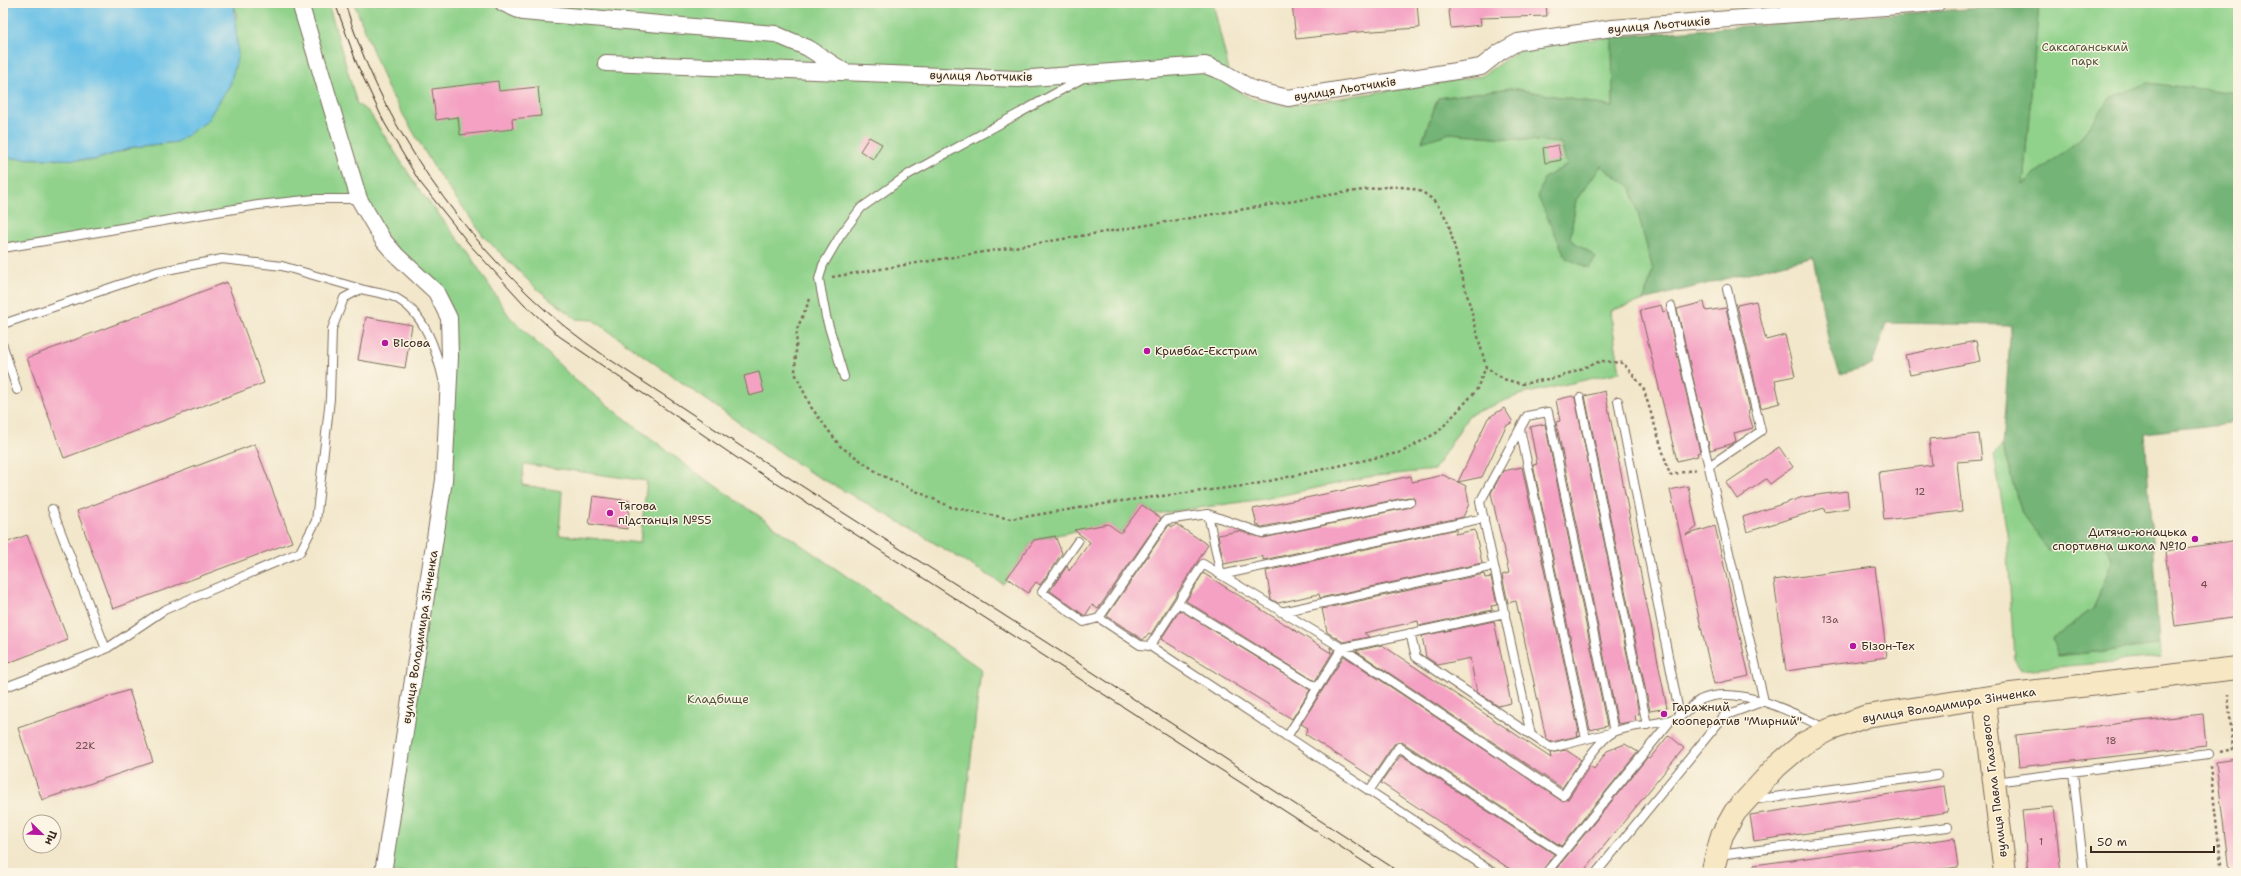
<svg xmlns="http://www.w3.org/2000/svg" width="2241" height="876" font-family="'Shantell Sans',sans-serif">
<rect width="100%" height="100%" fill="#fcf5e5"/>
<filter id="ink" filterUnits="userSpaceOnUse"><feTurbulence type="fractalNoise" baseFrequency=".025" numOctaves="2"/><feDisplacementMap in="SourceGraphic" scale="8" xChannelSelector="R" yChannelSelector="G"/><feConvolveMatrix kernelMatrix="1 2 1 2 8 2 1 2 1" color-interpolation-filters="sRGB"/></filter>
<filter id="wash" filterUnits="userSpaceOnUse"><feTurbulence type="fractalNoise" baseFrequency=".012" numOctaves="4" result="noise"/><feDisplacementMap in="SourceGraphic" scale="16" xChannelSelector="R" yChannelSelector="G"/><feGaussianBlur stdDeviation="0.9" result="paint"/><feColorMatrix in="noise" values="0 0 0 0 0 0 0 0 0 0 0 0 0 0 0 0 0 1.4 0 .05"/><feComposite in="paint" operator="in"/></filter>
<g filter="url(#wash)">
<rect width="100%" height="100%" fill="#f2e7cb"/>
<!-- green -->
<path fill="#90d28b" stroke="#667e54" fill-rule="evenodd" d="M 234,3 L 328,3 L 357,104 L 369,112 L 418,188 L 465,248 L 509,316 L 575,380 L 691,469 L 981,669 L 958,873 L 383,873 L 444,480 L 449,318 L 359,199 L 315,199 L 3,248 L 3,158 L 95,160 L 134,147 L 177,142 L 237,17 ZM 524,464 L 647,481 L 640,543 L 559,535 L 562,491 L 522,485 Z
M 354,3 L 879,3 C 891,6 906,9 918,3 L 1213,3 L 1228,67 L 1231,87 L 1252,99 L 1289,106 L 1482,76 L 1522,48 L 1612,37 L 1613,107 L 1511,88 L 1438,98 L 1422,141 L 1450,133 L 1561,143 L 1567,165 L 1544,178 L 1566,258 L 1596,257 L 1570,239 L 1576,200 L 1601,166 L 1631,187 L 1653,270 L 1644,300 L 1610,311 L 1620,372 L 1519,395 L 1469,415 L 1434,470 L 1368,477 L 1264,499 L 1155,514 L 1142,505 L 1121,533 L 1108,524 L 1034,540 L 1003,584 L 879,510 L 806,470 L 593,320 L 576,319 L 536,288 L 484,237 L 435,169 L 387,87 Z
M 2043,3 L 2238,3 L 2238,93 L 2213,92 L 2110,98 L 2079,140 L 2023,184 L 2039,4 Z
M 2002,446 L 2022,514 L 2100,536 L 2113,559 L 2094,608 L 2052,638 L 2058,656 L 2159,645 L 2161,658 L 2021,670 L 2014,659 L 2007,534 L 1994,454 Z"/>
<!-- forest -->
<path fill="#74b477" stroke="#586f4a" d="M 2039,4 L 2023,184 L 2079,140 L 2110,98 L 2148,83 L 2238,93 L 2238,422 L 2145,433 L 2159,645 L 2058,656 L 2052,638 L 2094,608 L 2113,559 L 2099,536 L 2049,551 L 2022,514 L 2002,446 L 2011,325 L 1886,323 L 1872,365 L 1840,374 L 1829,344 L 1813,256 L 1644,300 L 1653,270 L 1631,187 L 1601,166 L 1576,200 L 1570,239 L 1596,257 L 1589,268 L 1566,258 L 1538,197 L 1544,178 L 1567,165 L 1561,143 L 1450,133 L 1422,142 L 1438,98 L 1511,88 L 1613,107 L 1612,37 L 1878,15 Z"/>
<!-- water -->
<path fill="#6ac1e7" stroke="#527682" d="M 3,3 L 234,3 L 238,55 L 230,85 L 206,122 L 177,142 L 134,147 L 95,160 L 3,158 Z
M 879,3 L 918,3 C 906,9 891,6 879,3 Z"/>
<g id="blocks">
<!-- building -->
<path fill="#f4a1c3" d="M 1292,3 L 1417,3 L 1419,28 L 1358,32 L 1296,39 Z
M 1448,3 L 1546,3 L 1547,16 L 1480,18 L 1481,25 L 1451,28 Z
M 498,81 L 499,91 L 538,87 L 541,116 L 512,119 L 513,129 L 460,135 L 458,117 L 436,120 L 432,89 Z
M 869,137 L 882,144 L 873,159 L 860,151 Z
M 1558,145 L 1561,160 L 1545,163 L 1543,148 Z
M 227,282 L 264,383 L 64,458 L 27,358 Z
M 1756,301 L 1766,340 L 1785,335 L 1795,376 L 1775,380 L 1780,403 L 1761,408 L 1737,305 Z
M 1704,302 L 1706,311 L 1726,308 L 1750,410 L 1748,411 L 1753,428 L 1734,433 L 1736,441 L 1731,444 L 1710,450 L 1677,309 Z
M 1661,305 L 1663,312 L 1667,311 L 1700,452 L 1697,453 L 1698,456 L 1677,461 L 1640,310 Z
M 366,317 L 412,325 L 405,368 L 358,360 Z
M 1976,341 L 1980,361 L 1910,375 L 1905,355 Z
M 759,372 L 764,392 L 749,396 L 744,376 Z
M 1605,391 L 1667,708 L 1650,711 L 1585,396 Z
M 1572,396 L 1575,398 L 1639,714 L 1635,715 L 1636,721 L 1618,724 L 1556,422 L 1560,421 L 1556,400 Z
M 1504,408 L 1513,422 L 1506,426 L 1482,477 L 1458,482 L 1488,418 Z
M 1545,424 L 1607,726 L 1590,730 L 1533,465 L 1537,464 L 1530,427 Z
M 1979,434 L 1982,460 L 1957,462 L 1962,511 L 1884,520 L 1879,472 L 1932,465 L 1929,439 Z
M 255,444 L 292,542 L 113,609 L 77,511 Z
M 1779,447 L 1793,467 L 1770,484 L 1766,479 L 1737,499 L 1726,483 Z
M 1522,467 L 1579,732 L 1577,732 L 1578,736 L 1552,742 L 1546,738 L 1516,601 L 1508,603 L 1502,575 L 1509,573 L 1491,493 L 1503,471 Z
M 1443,475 L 1466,486 L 1469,504 L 1463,517 L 1263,560 L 1263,556 L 1224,564 L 1218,535 L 1239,531 L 1263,538 L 1411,507 L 1415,501 L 1414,498 L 1409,497 L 1262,527 L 1257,525 L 1253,509 L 1411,476 L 1412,482 Z
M 1688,486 L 1697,527 L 1686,535 L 1715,526 L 1749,676 L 1714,684 L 1670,490 Z
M 1847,491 L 1849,508 L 1825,512 L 1824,508 L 1747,532 L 1743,517 L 1803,497 Z
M 593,496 L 630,501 L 627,529 L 589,524 Z
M 1142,505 L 1161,518 L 1098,609 L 1092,605 L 1085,616 L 1050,591 L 1067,566 L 1069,571 L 1090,542 L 1074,530 L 1108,524 L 1121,533 Z
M 1176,524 L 1208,545 L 1151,634 L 1149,633 L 1143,640 L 1107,616 L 1169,525 L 1173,527 Z
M 1457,529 L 1455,534 L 1475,530 L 1482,563 L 1320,598 L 1319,594 L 1278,603 L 1271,599 L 1266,571 Z
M 27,535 L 68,640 L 3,665 L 3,544 Z
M 1055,536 L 1062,553 L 1040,585 L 1036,582 L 1028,593 L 1007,578 L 1034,540 Z
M 2238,540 L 2238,617 L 2175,626 L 2165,551 Z
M 1875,567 L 1887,657 L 1786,671 L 1774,580 Z
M 1203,573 L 1331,653 L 1330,647 L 1334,650 L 1315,681 L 1186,601 Z
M 1484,574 L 1485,578 L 1491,577 L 1497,605 L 1491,606 L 1492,610 L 1419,626 L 1418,621 L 1364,633 L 1369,637 L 1343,642 L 1327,632 L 1322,609 Z
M 1180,610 L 1310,690 L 1292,719 L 1161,639 Z
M 1494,621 L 1511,703 L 1498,706 L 1477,692 L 1470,658 L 1438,665 L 1426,657 L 1422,636 Z
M 1382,645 L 1551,758 L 1550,753 L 1566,750 L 1581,760 L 1562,788 L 1356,651 Z
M 1344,656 L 1562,801 L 1568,799 L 1590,766 L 1594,769 L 1607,751 L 1625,744 L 1638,752 L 1561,846 L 1402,742 L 1394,744 L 1372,777 L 1305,734 L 1308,728 L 1301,724 Z
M 129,690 L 153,762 L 42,800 L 18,728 Z
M 2203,714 L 2206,746 L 2019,767 L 2016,735 Z
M 1669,735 L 1684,748 L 1582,873 L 1553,873 L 1647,758 L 1649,759 Z
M 1401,755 L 1554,854 L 1541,873 L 1516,873 L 1381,783 Z
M 2238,759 L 2238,870 L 2229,871 L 2216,762 Z
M 1944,786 L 1948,812 L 1754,841 L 1750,815 Z
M 2054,807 L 2061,873 L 2028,873 L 2022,810 Z
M 1954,838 L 1958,867 L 1912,873 L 1755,873 L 1754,865 Z"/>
</g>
</g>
<g filter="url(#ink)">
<use href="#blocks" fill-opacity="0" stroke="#7b6c5b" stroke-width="1"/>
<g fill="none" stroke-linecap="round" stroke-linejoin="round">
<!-- lane casing -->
<g stroke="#7b6c5b" stroke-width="10">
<path id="lane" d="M 3,248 L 258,205 L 315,199 L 359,199
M 3,324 L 157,272 L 222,259 L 282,266 L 361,289
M 3,346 L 17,390
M 844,377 L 826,317 L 819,279 L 823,265 L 840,236 L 861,208 L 909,174 L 1083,78
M 1580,398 L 1647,725
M 1618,401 L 1680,717
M 1548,412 L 1614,732 L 1551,748 L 1531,735 L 1480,502 L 1527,416 Z
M 1520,429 L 1586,739
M 1709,466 L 1761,431 L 1727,289
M 52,509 L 106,649
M 1208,514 L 1262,533 L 1410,502
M 1078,541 L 1042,592 L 1084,622 L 1099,618 L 1140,645 L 1150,646
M 1178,603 L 1317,688
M 1281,612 L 1494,566
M 1099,618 L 1166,520 L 1208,514 L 1221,575 L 1484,518
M 1410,633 L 1416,657 L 1531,735
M 3,688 L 106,649 L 164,610 L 300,552 L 316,521 L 330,399 L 332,329 L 344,298 L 361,289 C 371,292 384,293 394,297 C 425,312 437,352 444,383
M 1287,737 L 1342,648 L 1505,613
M 2073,772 L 2084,873
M 1995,782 L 2209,754
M 1369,791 L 1399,747 L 1562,853
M 1751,800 L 1937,775
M 1718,855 L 1948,827
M 1494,873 L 1150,646 L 1203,564 L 1342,648 L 1563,796 C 1575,779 1596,741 1614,732 C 1631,724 1661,725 1679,717 C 1687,714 1692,704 1700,700 C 1737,683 1794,713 1827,729
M 1546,873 L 1672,719
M 1596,873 L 1724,716 L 1764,701 L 1671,306"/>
</g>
<!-- street casing -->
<g stroke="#7b6c5b" stroke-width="18">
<path id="street" d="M 300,3 L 359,199 L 383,240 L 396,255 L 436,292 L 449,318 L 450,357 L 444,480 L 383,873
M 503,3 L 523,12 L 775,34 L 808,48 L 845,72
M 606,63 L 1018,79 L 1205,65 L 1223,72 L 1252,89 L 1288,98 L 1481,67 L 1500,52 L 1518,42 L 1612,28 L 1937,3"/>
</g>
<!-- secondary casing -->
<g stroke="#7b6c5b" stroke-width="24">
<path id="secondary" d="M 1984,698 L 2005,873
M 1712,873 L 1722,835 L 1735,812 L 1777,766 L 1803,744 L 1829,730 L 1867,716 L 2002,695 L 2238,668"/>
</g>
<!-- path -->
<path stroke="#7b6c5b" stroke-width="2.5" stroke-dasharray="3 3" stroke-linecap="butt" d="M 832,277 L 1348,192 C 1377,189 1411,178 1434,201 C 1440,207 1444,215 1448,222 L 1486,367 L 1503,379 L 1522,384 L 1559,377 L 1601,361 L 1623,363 L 1643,387 L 1670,475 L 1697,469
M 810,299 L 797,329 L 795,373 L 811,407 L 840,446 L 881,475 L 951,507 L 1011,519 L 1122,501 L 1251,485 L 1402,452 L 1438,432 L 1476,391 L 1486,367
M 2220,752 L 2233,749 L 2228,695
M 2210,766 L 2222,873"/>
<!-- lane -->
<use href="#lane" stroke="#fff" stroke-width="8"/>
<!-- street -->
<use href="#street" stroke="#fff" stroke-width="16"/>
<!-- secondary -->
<use href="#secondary" stroke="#f8e7c3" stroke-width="22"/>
<!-- tram -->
<path stroke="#3b2a1e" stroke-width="1" d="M 335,3 L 357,64 L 384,122 L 419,181 L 470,245 L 524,304 L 559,336 L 740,460 L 1381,873
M 345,3 C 378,115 447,216 530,296 C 575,340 631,373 683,408 C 774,469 867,528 960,587 C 1108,681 1254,778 1401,873"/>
</g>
</g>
<!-- markers -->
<g fill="#b5179e" stroke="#fcf5e5" stroke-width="1.5">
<circle cx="385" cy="343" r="4"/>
<circle cx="1147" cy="351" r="4"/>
<circle cx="610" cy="513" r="4"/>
<circle cx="2195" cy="539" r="4"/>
<circle cx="1853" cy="646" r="4"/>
<circle cx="1664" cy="714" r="4"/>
</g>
<g text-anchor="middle" stroke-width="3" stroke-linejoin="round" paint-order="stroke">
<!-- number labels -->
<g font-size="10" fill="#694847">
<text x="1920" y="495">12</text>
<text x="2204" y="588">4</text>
<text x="1830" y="623">13а</text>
<text x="2111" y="744">18</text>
<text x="85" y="749">22К</text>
<text x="2041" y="845">1</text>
</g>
<!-- street labels -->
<g font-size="12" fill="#3b2a1e" stroke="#fcf5e5">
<text transform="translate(1659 25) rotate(-5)" y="4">вулиця Льотчиків</text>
<text transform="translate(981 76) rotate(1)" y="4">вулиця Льотчиків</text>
<text transform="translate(1345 89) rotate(-9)" y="4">вулиця Льотчиків</text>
<text transform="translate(420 637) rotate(-81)" y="4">вулиця Володимира Зінченка</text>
<text transform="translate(1949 705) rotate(-9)" y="4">вулиця Володимира Зінченка</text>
<text transform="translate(1994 786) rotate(-97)" y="4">вулиця Павла Глазового</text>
</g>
<!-- park labels -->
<g font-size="12" fill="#505439" stroke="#fcf5e5">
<text x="2085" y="51">Саксаганський<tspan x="2085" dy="14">парк</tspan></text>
<text x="718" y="703">Кладбище</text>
</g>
<!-- poi labels -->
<g font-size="12" fill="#3b2a1e" stroke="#fcf5e5" text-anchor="start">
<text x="393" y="347">Вісова</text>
<text x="1155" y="355">Кривбас-Екстрим</text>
<text x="618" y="510">Тягова<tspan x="618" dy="14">підстанція №55</tspan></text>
<text x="2187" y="536" text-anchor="end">Дитячо-юнацька<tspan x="2187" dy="14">спортивна школа №10</tspan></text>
<text x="1861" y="650">Бізон-Тех</text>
<text x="1672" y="711">Гаражний<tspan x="1672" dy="14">кооператив "Мирний"</tspan></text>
</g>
</g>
<!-- margin -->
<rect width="2241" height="876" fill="none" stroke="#fcf5e5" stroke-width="16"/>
<!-- north arrow -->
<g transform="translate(42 834) rotate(113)"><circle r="19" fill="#fcf5e5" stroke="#afa495"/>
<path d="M0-3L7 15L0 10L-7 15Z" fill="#b5179e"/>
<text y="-6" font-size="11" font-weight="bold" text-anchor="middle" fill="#3b2a1e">Пн</text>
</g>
<!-- scale -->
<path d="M2091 846v6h123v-6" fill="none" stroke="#3b2a1e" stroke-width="2"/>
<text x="2097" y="846" font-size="12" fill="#3b2a1e" stroke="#fcf5e5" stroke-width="3" paint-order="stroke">50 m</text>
</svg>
